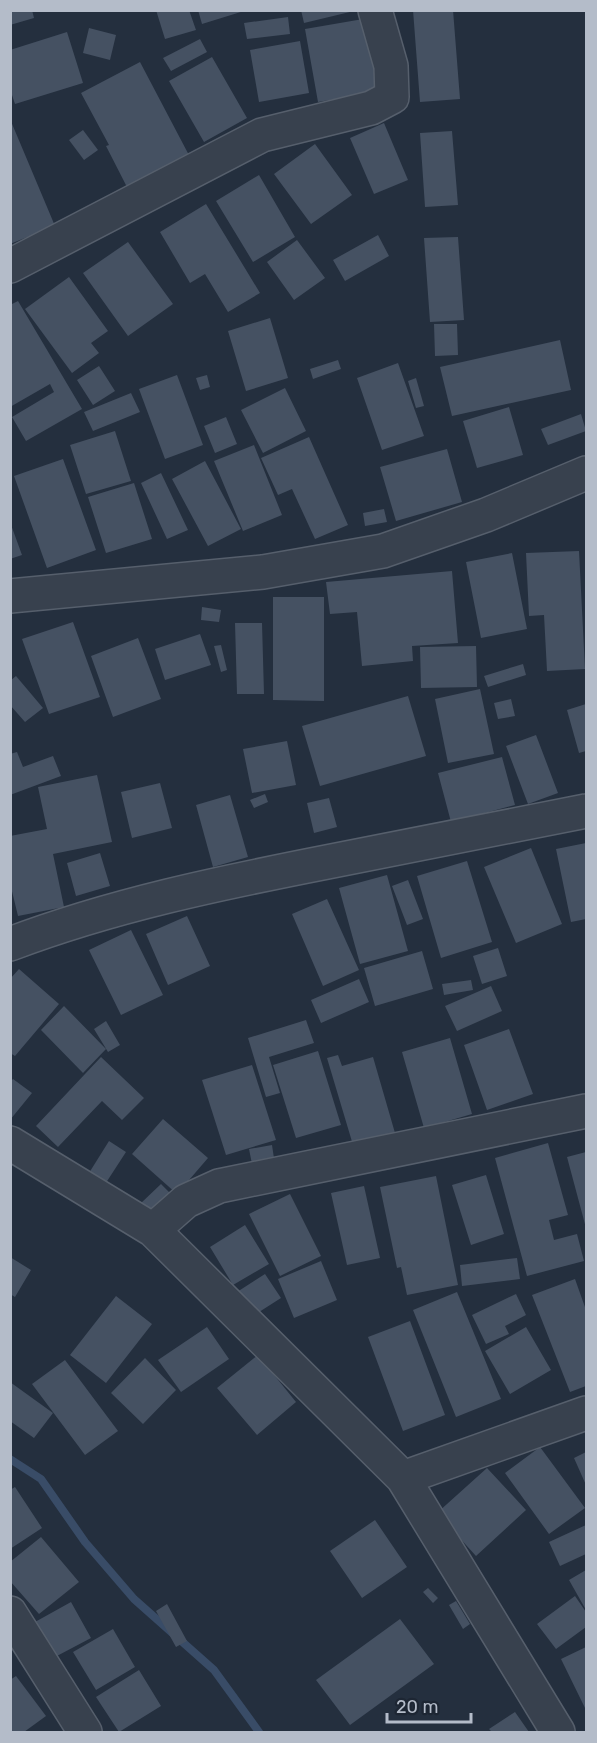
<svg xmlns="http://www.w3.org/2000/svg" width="597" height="1743" font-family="Rubik,sans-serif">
<rect width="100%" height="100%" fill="#242f3e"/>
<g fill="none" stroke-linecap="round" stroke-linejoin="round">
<!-- stream -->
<path stroke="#394c67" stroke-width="8" d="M 10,1459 L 41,1479 L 85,1542 L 134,1599 L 214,1670 L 259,1732"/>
</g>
<!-- building -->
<path fill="#455162" d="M 10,10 L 32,10 L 34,18 L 10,25 Z
M 156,10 L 189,10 L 196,30 L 165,39 Z
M 198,10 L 244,10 L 244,11 L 202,24 Z
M 301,10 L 354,10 L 354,11 L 304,23 Z
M 413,10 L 453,10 L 460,99 L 420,102 Z
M 288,17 L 290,34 L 247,39 L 244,23 Z
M 369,18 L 382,91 L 318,102 L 305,29 Z
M 89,28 L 116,35 L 110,60 L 83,53 Z
M 67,32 L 83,83 L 15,104 L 10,89 L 10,50 Z
M 200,39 L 207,52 L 171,71 L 163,58 Z
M 300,41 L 309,93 L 259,102 L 250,50 Z
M 212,57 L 247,118 L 204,142 L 169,81 Z
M 140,62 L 191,159 L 129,191 L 106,146 L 109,145 L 81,93 Z
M 10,119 L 55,226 L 10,244 Z
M 384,123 L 408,180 L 374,194 L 350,138 Z
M 83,130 L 98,150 L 84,160 L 69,140 Z
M 452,131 L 458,205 L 425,207 L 420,133 Z
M 315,144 L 352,195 L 311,224 L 274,174 Z
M 259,175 L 295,237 L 253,262 L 216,201 Z
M 206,204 L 260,293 L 228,312 L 205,274 L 190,283 L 160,232 Z
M 378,235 L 389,256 L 345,281 L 333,260 Z
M 458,237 L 464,320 L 430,322 L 424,238 Z
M 297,240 L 325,278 L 294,300 L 267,262 Z
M 128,242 L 173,304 L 128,336 L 83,273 Z
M 69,277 L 108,331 L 91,343 L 99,353 L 72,373 L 25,309 Z
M 18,301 L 82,409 L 26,441 L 12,417 L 54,392 L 50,384 L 10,407 L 10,305 Z
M 270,318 L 288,378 L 246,391 L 228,331 Z
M 434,324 L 457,324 L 458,355 L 435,356 Z
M 560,340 L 571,390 L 452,416 L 440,367 Z
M 338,360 L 341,369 L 313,379 L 310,369 Z
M 398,363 L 424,436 L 382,450 L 357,378 Z
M 99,366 L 115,391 L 93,405 L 77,380 Z
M 177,375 L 203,445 L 165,459 L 139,389 Z
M 207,375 L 210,387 L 200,390 L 196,378 Z
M 416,378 L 424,406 L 416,408 L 408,381 Z
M 285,388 L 306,431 L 263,453 L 241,410 Z
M 131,393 L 140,412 L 93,431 L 84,412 Z
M 509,407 L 523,455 L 477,468 L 463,421 Z
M 581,414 L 586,431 L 548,445 L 541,429 Z
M 226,417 L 237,444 L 215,453 L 204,426 Z
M 115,431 L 131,481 L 86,494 L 70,445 Z
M 309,437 L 348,525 L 315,539 L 292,489 L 278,495 L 261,458 Z
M 254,445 L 282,515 L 243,531 L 214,461 Z
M 447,449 L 462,502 L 396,521 L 380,467 Z
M 63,459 L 96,550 L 47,568 L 14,476 Z
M 205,461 L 241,529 L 208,546 L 172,479 Z
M 161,473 L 188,530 L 167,539 L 141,483 Z
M 134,483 L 152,539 L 106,553 L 88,497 Z
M 384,509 L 387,522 L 365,526 L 363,513 Z
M 10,522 L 22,555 L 10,559 Z
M 579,551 L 585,669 L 547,671 L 544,615 L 529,616 L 526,553 Z
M 512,553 L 527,629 L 481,638 L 466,562 Z
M 452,571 L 458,643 L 412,646 L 413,661 L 362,666 L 357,612 L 330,614 L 326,582 Z
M 273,597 L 324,597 L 324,701 L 273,700 Z
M 202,607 L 221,610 L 219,622 L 201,620 Z
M 73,622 L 100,697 L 49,714 L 22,639 Z
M 235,623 L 262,623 L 264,694 L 237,694 Z
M 200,634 L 211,665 L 165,680 L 155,649 Z
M 138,638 L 161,699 L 113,717 L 91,656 Z
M 221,645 L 227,670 L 221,672 L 214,646 Z
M 476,646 L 477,687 L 421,688 L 420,647 Z
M 523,664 L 526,675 L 488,687 L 484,676 Z
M 16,676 L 43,708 L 25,722 L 10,705 L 10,681 Z
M 480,689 L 494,754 L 448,763 L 435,699 Z
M 408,696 L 426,756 L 320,786 L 302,726 Z
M 511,699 L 515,716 L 498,719 L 494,703 Z
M 586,704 L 586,751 L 579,753 L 567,710 Z
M 536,735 L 558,793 L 528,804 L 506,746 Z
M 287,741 L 296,785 L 252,793 L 243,749 Z
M 17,752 L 23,767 L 53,756 L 61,776 L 10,795 L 10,754 Z
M 502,757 L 515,805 L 451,822 L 438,773 Z
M 97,775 L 112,842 L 53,854 L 64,907 L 18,916 L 10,883 L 10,836 L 47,829 L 38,787 Z
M 160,783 L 172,828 L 132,838 L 121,792 Z
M 265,794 L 268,802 L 254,808 L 250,800 Z
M 230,795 L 248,857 L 213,867 L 196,805 Z
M 329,798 L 337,827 L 314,833 L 307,803 Z
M 586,843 L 586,919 L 571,922 L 556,849 Z
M 531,848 L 562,924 L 516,943 L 484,867 Z
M 100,853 L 110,886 L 76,896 L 67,863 Z
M 467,861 L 492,942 L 441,958 L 417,876 Z
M 387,875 L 408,951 L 360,964 L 339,888 Z
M 408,880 L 423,919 L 407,925 L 392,886 Z
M 327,899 L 359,970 L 323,986 L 292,914 Z
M 187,916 L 210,966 L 168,985 L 146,934 Z
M 131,930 L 163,995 L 121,1015 L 89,950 Z
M 498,948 L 507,976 L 482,984 L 473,956 Z
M 422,951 L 433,989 L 375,1006 L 364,968 Z
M 19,969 L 59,1004 L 15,1056 L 10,1053 L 10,979 Z
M 359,979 L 369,1002 L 321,1023 L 311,1000 Z
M 471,980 L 473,990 L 444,995 L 442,984 Z
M 491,986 L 502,1011 L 457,1031 L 445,1006 Z
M 64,1006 L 106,1049 L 83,1073 L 41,1030 Z
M 306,1020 L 314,1043 L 269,1057 L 280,1093 L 266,1097 L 248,1038 Z
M 106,1021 L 120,1045 L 108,1052 L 94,1029 Z
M 509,1029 L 533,1094 L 487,1110 L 464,1045 Z
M 450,1038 L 472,1114 L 424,1128 L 402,1052 Z
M 318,1051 L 341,1125 L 296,1138 L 273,1065 Z
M 338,1055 L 342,1066 L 373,1057 L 395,1133 L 353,1145 L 327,1058 Z
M 101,1057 L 144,1098 L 122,1120 L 102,1101 L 58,1147 L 36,1126 Z
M 252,1065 L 276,1140 L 226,1155 L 202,1080 Z
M 13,1079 L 32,1093 L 10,1120 L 10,1082 Z
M 163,1119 L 208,1158 L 177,1194 L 132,1154 Z
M 109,1141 L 126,1152 L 100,1192 L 84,1181 Z
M 548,1143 L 568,1215 L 549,1220 L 554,1240 L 577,1234 L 584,1261 L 527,1276 L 495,1158 Z
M 272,1145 L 275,1165 L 253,1169 L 249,1149 Z
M 586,1152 L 586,1228 L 567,1157 Z
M 486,1175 L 504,1234 L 471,1245 L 452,1185 Z
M 436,1176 L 458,1285 L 407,1295 L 401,1267 L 397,1268 L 380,1187 Z
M 161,1184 L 176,1199 L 154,1219 L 140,1204 Z
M 364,1186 L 380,1258 L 347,1265 L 331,1193 Z
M 290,1194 L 321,1256 L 280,1276 L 249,1214 Z
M 245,1225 L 269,1264 L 233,1285 L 210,1247 Z
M 10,1257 L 31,1270 L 15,1297 L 10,1294 Z
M 517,1258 L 520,1279 L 462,1286 L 460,1265 Z
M 321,1261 L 337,1300 L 294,1318 L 278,1279 Z
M 265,1274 L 281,1298 L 253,1316 L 237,1292 Z
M 575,1279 L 586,1310 L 586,1386 L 570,1392 L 532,1295 Z
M 457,1292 L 501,1399 L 456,1417 L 413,1310 Z
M 516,1294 L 526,1315 L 505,1326 L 509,1334 L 486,1344 L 472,1315 Z
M 116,1296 L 152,1324 L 106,1383 L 70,1355 Z
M 410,1321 L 445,1415 L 403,1431 L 368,1337 Z
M 207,1327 L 229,1359 L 181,1392 L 158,1360 Z
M 526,1327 L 551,1370 L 510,1394 L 485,1351 Z
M 258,1355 L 296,1402 L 257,1435 L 217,1388 Z
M 145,1358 L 176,1390 L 143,1424 L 111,1393 Z
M 65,1360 L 118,1431 L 85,1455 L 32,1384 Z
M 10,1382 L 53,1413 L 34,1438 L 10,1421 Z
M 540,1447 L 585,1508 L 549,1534 L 505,1473 Z
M 586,1452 L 586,1485 L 574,1458 Z
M 487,1468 L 526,1510 L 476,1556 L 437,1513 Z
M 15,1487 L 42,1528 L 10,1549 L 10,1490 Z
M 375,1520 L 407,1567 L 362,1598 L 330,1551 Z
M 586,1525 L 586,1554 L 560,1566 L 549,1542 Z
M 41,1537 L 79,1582 L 39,1614 L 10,1581 L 10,1562 Z
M 586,1570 L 586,1610 L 569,1580 Z
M 428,1588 L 438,1598 L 433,1603 L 423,1592 Z
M 575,1596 L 586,1612 L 586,1627 L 556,1649 L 537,1624 Z
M 456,1601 L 470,1624 L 463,1629 L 449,1605 Z
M 71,1602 L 91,1638 L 55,1657 L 35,1622 Z
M 167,1604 L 187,1641 L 176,1647 L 156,1611 Z
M 400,1619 L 434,1664 L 350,1725 L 316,1680 Z
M 113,1629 L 135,1667 L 96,1690 L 73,1652 Z
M 586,1647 L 586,1707 L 585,1708 L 561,1659 Z
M 139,1670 L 161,1706 L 119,1732 L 96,1697 Z
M 16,1676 L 46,1716 L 24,1732 L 10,1732 L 10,1680 Z
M 515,1712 L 529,1732 L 492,1732 L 489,1729 Z"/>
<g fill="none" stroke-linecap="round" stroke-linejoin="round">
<!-- street casing -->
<g stroke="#565f6c" stroke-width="36">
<path id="street" d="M 10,266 L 262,135 L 371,108 L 392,97 L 391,66 L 375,10
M 10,596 L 263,572 L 383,551 L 486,515 L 586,473
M 10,944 C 113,905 220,883 327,862 C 414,845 500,828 586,811
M 10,1143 L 153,1230 L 403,1478 L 558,1732
M 153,1230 L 186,1201 L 219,1186 L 586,1111
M 403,1478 L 586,1413
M 10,1613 L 85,1732"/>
</g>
<!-- street -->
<use href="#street" stroke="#38414e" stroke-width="33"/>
</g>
<!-- border -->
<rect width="597" height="1743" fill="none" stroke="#b4bcc9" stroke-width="24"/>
<!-- scale -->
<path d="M387 1713v9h84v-9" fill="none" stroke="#b4bcc9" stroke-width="3"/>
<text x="396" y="1713" font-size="18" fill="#b4bcc9" stroke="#1d2633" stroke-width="4.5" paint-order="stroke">20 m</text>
</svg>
